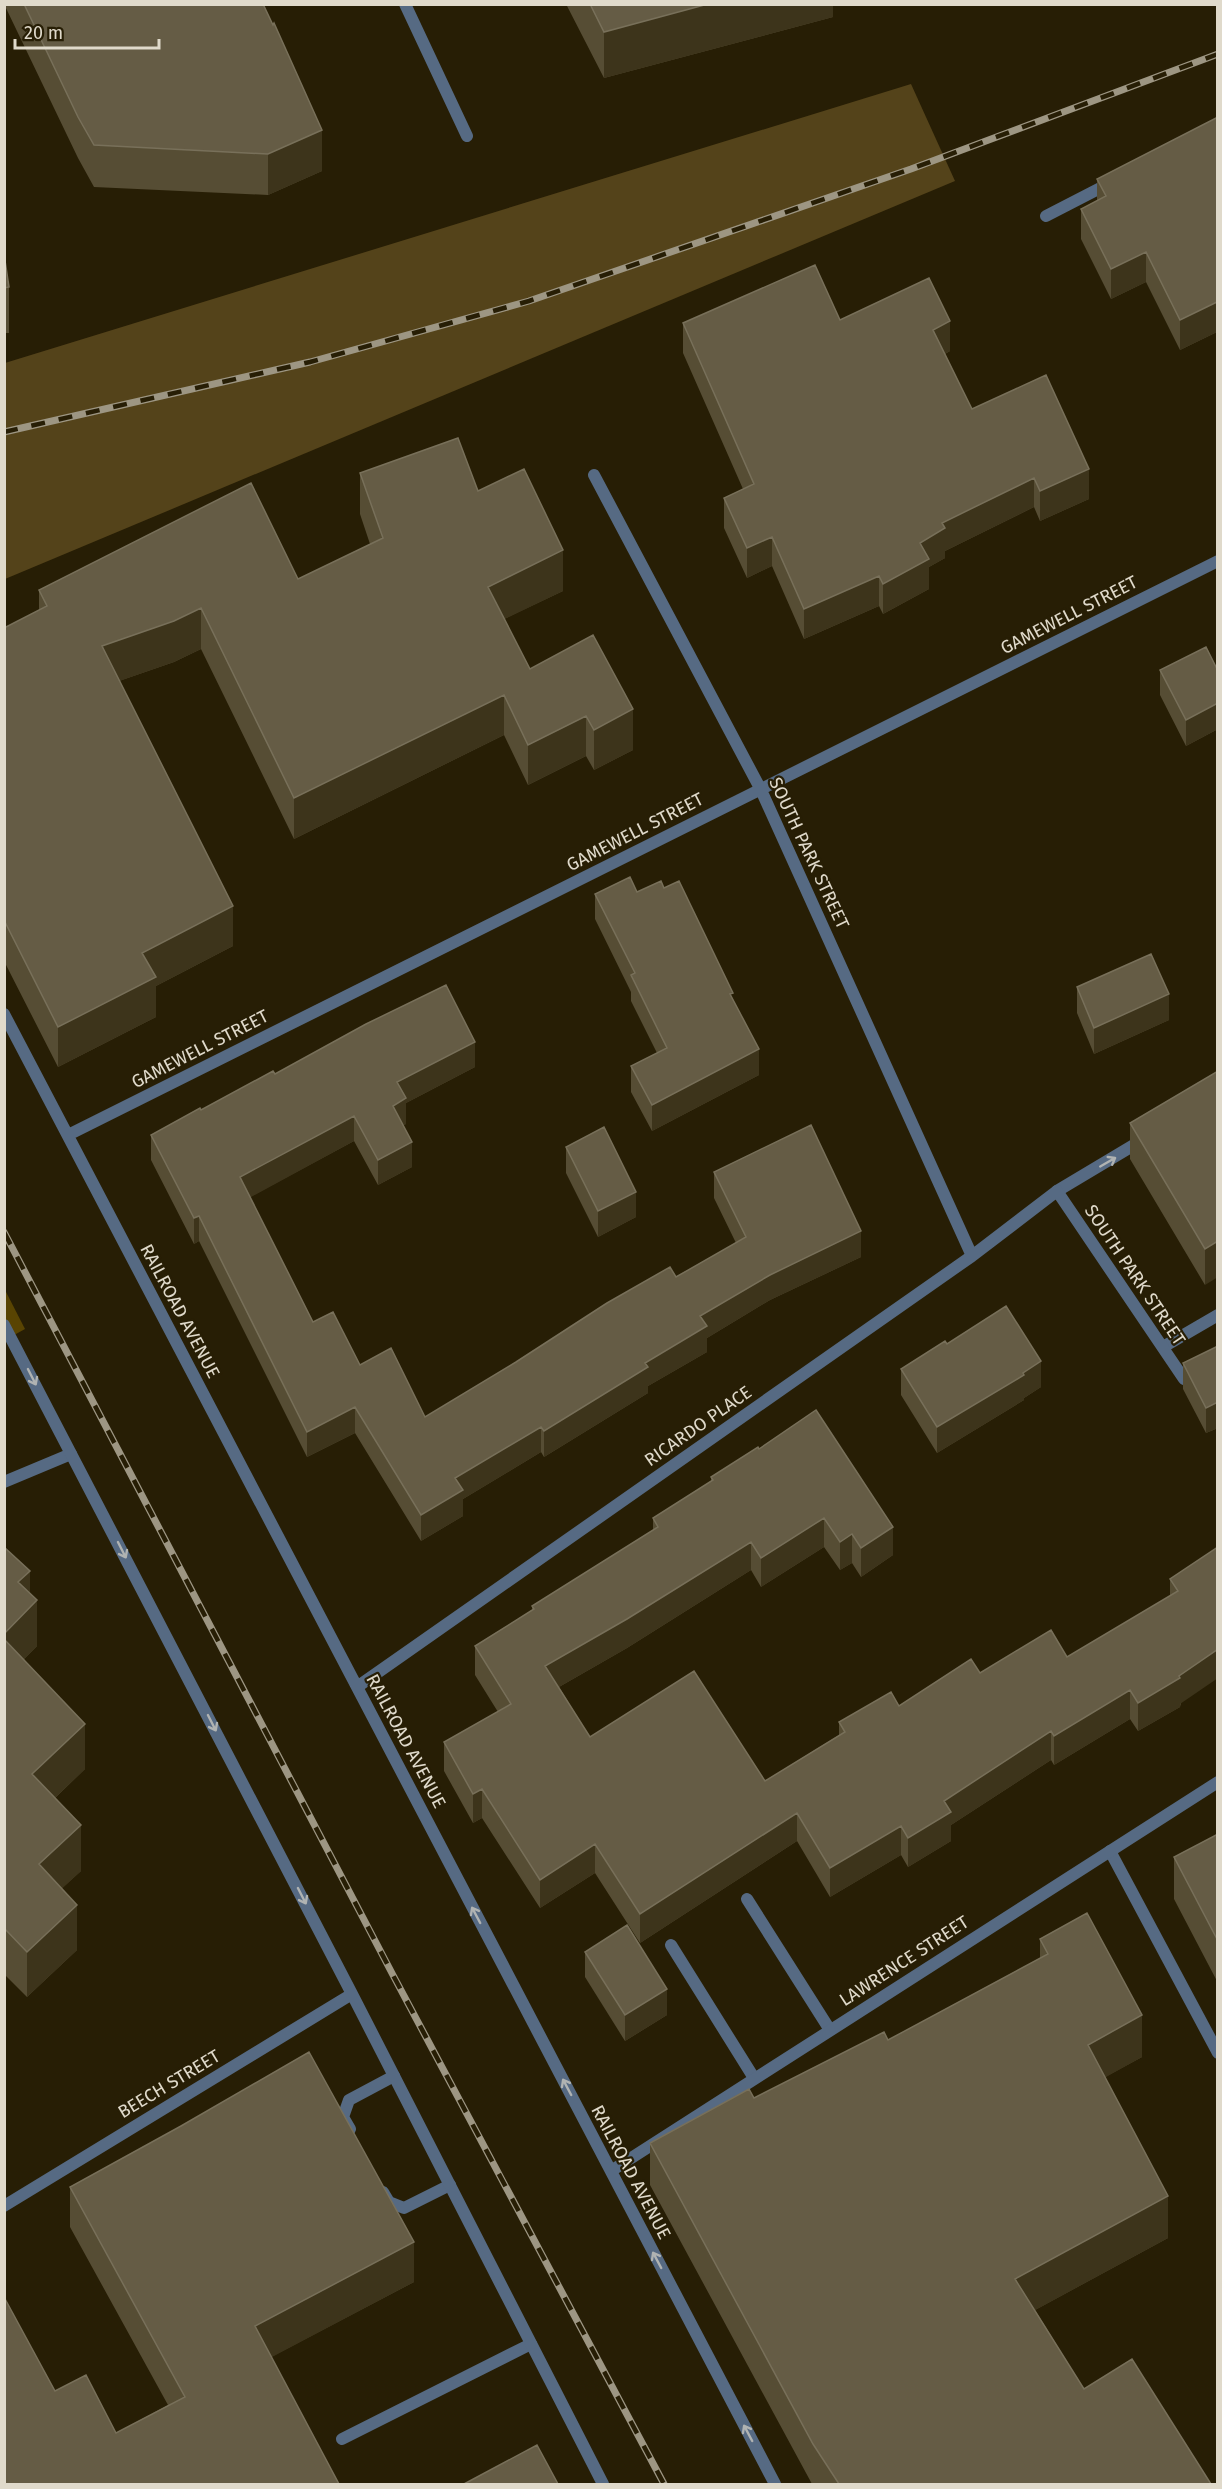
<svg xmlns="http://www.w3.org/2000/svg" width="1222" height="2489" font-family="'Fira Sans',sans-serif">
<rect width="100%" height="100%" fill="#271e05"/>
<!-- green -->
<path fill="#594402" d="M 4,1288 L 25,1329 L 5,1340 L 4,1340 Z"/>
<!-- forest -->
<path fill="#54431a" d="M 911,84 L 955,181 L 5,579 L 5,363 Z"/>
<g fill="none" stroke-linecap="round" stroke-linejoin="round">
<!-- service -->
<path stroke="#566a83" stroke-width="12" d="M 1046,216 L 1112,182
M 1057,1191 L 1144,1139
M 1163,1347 L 1218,1315
M 4,1482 L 71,1454
M 1110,1851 L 1218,2053
M 747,1899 L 830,2030
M 671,1945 L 754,2078
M 350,2129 L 343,2117 L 349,2100 L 394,2076
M 383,2192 L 389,2202 L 404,2208 L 450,2185
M 342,2439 L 531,2344"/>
<!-- minor -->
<path stroke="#566a83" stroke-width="12" d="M 405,4 L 467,136
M 594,475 L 761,790 L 972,1256
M 4,1014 L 775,2484
M 68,1135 L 1218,561
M 4,1325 L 352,1994 L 603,2484
M 357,1687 L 972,1256 L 1057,1191 L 1184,1379
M 611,2171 L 1218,1782
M 4,2206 L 352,1994"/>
<!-- rail casing -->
<g stroke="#9d9683" stroke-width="7">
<path id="rail" d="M 4,432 L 310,362 L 529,301 L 911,169 L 1218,54
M 4,1232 L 394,1977 L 664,2484"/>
</g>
<!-- rail -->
<use href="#rail" stroke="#271e05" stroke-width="4.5" stroke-dasharray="14" stroke-linecap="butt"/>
</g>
<!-- wall -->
<path fill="#564d34" d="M 4,4 L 263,4 L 322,171 L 268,195 L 94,187 L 78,158 Z
M 566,4 L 833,4 L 833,17 L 604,78 Z
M 1218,117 L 1218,333 L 1217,332 L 1180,350 L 1146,282 L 1111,299 L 1081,239 L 1081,209 L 1097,201 L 1097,179 Z
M 4,254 L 9,287 L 9,333 L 4,333 Z
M 840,320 L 950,351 L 945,354 L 972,409 L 1089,499 L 1040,521 L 1034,507 L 945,551 L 945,558 L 929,567 L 929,589 L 883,614 L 879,606 L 804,639 L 772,566 L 747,578 L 724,528 L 724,498 L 743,489 L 683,353 L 683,323 Z
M 360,473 L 478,491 L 563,591 L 504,619 L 530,669 L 633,750 L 594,770 L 586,756 L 528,785 L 504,735 L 294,839 L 201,649 L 174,662 L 119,681 L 233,946 L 156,986 L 156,1017 L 58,1067 L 4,961 L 4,628 L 39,610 L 39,590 L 298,579 L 370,544 L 360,514 Z
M 1160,670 L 1218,671 L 1218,729 L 1186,746 L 1160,695 Z
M 664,888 L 733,1000 L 759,1075 L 652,1131 L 631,1092 L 631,1066 L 657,1053 L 631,1001 L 631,992 L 595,919 L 595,894 L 637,892 Z
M 1077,987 L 1169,1020 L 1094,1054 L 1077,1013 Z
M 475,1067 L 406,1103 L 406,1124 L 403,1125 L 412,1167 L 378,1185 L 354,1141 L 250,1197 L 313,1322 L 360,1365 L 425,1417 L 736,1243 L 714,1198 L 714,1172 L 861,1257 L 770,1300 L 707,1338 L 707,1352 L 648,1386 L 648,1393 L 544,1457 L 541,1452 L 463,1499 L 463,1516 L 421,1541 L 355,1433 L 307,1457 L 199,1241 L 194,1244 L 151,1160 L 151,1135 L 275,1074 Z
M 1218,1071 L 1205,1285 L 1130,1159 L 1130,1123 Z
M 566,1147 L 636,1217 L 598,1237 L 566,1173 Z
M 947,1344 L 1041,1387 L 1024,1398 L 1024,1400 L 937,1453 L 901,1395 L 901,1369 Z
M 1218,1346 L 1218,1428 L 1206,1433 L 1183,1389 L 1183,1363 Z
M 759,1449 L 893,1555 L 861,1577 L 852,1563 L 840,1570 L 824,1547 L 761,1587 L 751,1570 L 627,1648 L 559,1687 L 590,1737 L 765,1781 L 839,1735 L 839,1722 L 899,1706 L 980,1673 L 1067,1657 L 1170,1596 L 1170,1579 L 1218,1547 L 1180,1707 L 1138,1731 L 1130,1719 L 1054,1765 L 1051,1760 L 951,1825 L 951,1841 L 908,1867 L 901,1855 L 830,1897 L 797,1841 L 640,1943 L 595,1873 L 540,1908 L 482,1818 L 473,1823 L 444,1771 L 444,1742 L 498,1712 L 475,1675 L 475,1646 L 532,1610 L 532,1606 L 653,1530 L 653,1518 L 711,1481 L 711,1477 Z
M 4,1547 L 30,1593 L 37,1646 L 24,1659 L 85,1769 L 55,1798 L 81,1871 L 62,1888 L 77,1950 L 27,1997 L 4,1974 Z
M 1218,1834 L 1218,1983 L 1174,1899 L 1174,1857 Z
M 1040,1939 L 1142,2057 L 1105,2077 L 1168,2238 L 1035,2310 L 1084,2389 L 1211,2484 L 812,2484 L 650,2185 L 650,2143 L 888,2040 L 1040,1958 Z
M 585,1952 L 667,2015 L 625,2041 L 585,1977 Z
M 70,2187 L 414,2282 L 271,2357 L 339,2484 L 4,2484 L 55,2391 L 116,2433 L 168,2405 L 70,2227 Z"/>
<!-- shaded-wall -->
<path fill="#3d341b" d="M 708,4 L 833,4 L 833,17 L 604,78 L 604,32 Z
M 322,130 L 322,171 L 268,195 L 268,154 Z
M 1146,252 L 1146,282 L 1111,299 L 1111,269 Z
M 1217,302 L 1217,332 L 1180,350 L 1180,320 Z
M 950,321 L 950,351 L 933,360 L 933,330 Z
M 1089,469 L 1089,499 L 1040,521 L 1040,491 Z
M 1034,478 L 1034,507 L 945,551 L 945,558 L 929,567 L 929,589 L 883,614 L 883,584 L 920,543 L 942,523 Z
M 772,537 L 772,566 L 747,578 L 747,548 Z
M 563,550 L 563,591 L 488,627 L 488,587 Z
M 879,576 L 879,606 L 804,639 L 804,609 Z
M 201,608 L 201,649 L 174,662 L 102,687 L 102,646 Z
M 504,695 L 504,735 L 294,839 L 294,798 Z
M 1218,703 L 1218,729 L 1186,746 L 1186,720 Z
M 633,709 L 633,750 L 594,770 L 594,730 Z
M 586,716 L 586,756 L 528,785 L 528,745 Z
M 233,906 L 233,946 L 156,986 L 156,1017 L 58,1067 L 58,1027 L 142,953 Z
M 1169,994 L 1169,1020 L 1094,1054 L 1094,1028 Z
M 475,1042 L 475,1067 L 406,1103 L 406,1124 L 393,1132 L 393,1106 L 397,1082 Z
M 759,1049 L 759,1075 L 652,1131 L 652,1105 Z
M 354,1116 L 354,1141 L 240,1203 L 240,1177 Z
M 412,1142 L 412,1167 L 378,1185 L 378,1160 Z
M 636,1192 L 636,1217 L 598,1237 L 598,1211 Z
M 199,1216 L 199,1241 L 194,1244 L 194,1218 Z
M 861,1231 L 861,1257 L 770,1300 L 707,1338 L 707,1352 L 648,1386 L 648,1393 L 544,1457 L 544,1431 L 645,1363 L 700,1316 L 770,1275 Z
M 1218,1241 L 1218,1277 L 1205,1285 L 1205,1249 Z
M 1041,1361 L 1041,1387 L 1024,1398 L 1024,1400 L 937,1453 L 937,1427 Z
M 1218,1402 L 1218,1428 L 1206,1433 L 1206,1408 Z
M 355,1407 L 355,1433 L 307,1457 L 307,1432 Z
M 541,1427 L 541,1452 L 463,1499 L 463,1516 L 421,1541 L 421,1515 L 455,1478 Z
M 824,1518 L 824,1547 L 761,1587 L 761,1558 Z
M 893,1527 L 893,1555 L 861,1577 L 861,1548 Z
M 852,1534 L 852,1563 L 840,1570 L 840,1542 Z
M 751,1542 L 751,1570 L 627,1648 L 545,1695 L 545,1666 Z
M 30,1571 L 30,1607 L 37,1600 L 37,1646 L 4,1679 L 4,1634 L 18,1582 Z
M 1218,1649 L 1218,1678 L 1180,1704 L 1180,1707 L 1138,1731 L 1138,1703 Z
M 1130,1690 L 1130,1719 L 1054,1765 L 1054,1736 Z
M 85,1724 L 85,1769 L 32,1820 L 32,1774 Z
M 1051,1731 L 1051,1760 L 951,1825 L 951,1841 L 908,1867 L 908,1838 L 944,1801 Z
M 482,1789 L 482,1818 L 473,1823 L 473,1794 Z
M 797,1813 L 797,1841 L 640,1943 L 640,1914 Z
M 81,1825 L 81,1871 L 39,1910 L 39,1864 Z
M 901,1826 L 901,1855 L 830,1897 L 830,1868 Z
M 595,1844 L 595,1873 L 540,1908 L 540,1880 Z
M 77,1905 L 77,1950 L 27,1997 L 27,1952 Z
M 667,1989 L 667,2015 L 625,2041 L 625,2015 Z
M 1142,2015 L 1142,2057 L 1088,2087 L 1088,2045 Z
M 1168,2196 L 1168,2238 L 1015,2321 L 1015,2279 Z
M 414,2242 L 414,2282 L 255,2366 L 255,2326 Z"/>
<!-- building -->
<path fill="#655c45" stroke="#78705a" stroke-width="1.5" d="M 24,4 L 263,4 L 273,25 L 274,23 L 322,130 L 268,154 L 94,145 L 78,117 Z
M 590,4 L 708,4 L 604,32 Z
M 1218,117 L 1218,303 L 1217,302 L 1180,320 L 1146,252 L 1111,269 L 1081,209 L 1106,196 L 1097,179 Z
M 4,254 L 9,287 L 4,288 Z
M 815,265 L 840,320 L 929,278 L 950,321 L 933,330 L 972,409 L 1046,375 L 1089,469 L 1040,491 L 1034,478 L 942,523 L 945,528 L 920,543 L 929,559 L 883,584 L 879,576 L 804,609 L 772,537 L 747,548 L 724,498 L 754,484 L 683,323 Z
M 458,438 L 478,491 L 524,469 L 563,550 L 488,587 L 530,669 L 593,635 L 633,709 L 594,730 L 586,716 L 528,745 L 504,695 L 294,798 L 201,608 L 174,621 L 102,646 L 233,906 L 142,953 L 156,977 L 58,1027 L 4,920 L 4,628 L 47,606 L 39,590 L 251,483 L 298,579 L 383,538 L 360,473 Z
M 1206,647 L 1218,671 L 1218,703 L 1186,720 L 1160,670 Z
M 630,877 L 637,892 L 661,881 L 664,888 L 679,881 L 733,993 L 730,994 L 759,1049 L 652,1105 L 631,1066 L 667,1048 L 631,975 L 635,973 L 595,894 Z
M 1151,954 L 1169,994 L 1094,1028 L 1077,987 Z
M 446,985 L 475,1042 L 397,1082 L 406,1098 L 393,1106 L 412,1142 L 378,1160 L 354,1116 L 240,1177 L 313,1322 L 333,1312 L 360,1365 L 391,1348 L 425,1417 L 516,1362 L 607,1303 L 670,1267 L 676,1277 L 746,1237 L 714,1172 L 811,1125 L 861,1231 L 770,1275 L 700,1316 L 707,1326 L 645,1363 L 648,1367 L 544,1431 L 541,1427 L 455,1478 L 463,1490 L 421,1515 L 355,1407 L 307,1432 L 199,1216 L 194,1218 L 151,1135 L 200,1108 L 201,1110 L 273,1071 L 275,1074 L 366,1024 Z
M 1218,1071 L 1218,1241 L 1205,1249 L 1130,1123 Z
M 604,1127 L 636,1192 L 598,1211 L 566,1147 Z
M 1006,1306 L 1041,1361 L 1023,1373 L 1024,1375 L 937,1427 L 901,1369 L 945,1341 L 947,1344 Z
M 1218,1346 L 1218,1402 L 1206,1408 L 1183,1363 Z
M 816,1410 L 893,1527 L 861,1548 L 852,1534 L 840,1542 L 824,1518 L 761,1558 L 751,1542 L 627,1619 L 545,1666 L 590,1737 L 694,1671 L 765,1781 L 845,1732 L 839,1722 L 891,1692 L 899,1706 L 971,1659 L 980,1673 L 1051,1630 L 1067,1657 L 1178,1591 L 1170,1579 L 1218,1547 L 1218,1649 L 1179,1676 L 1180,1678 L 1138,1703 L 1130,1690 L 1054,1736 L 1051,1731 L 944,1801 L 951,1812 L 908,1838 L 901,1826 L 830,1868 L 797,1813 L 640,1914 L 595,1844 L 540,1880 L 482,1789 L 473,1794 L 444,1742 L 511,1704 L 475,1646 L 534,1609 L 532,1606 L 658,1527 L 653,1518 L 713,1480 L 711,1477 L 758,1447 L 759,1449 Z
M 4,1547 L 30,1571 L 18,1582 L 37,1600 L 4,1634 Z
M 4,1639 L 85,1724 L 32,1774 L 81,1825 L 39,1864 L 77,1905 L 27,1952 L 4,1928 Z
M 1218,1834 L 1218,1941 L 1174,1857 Z
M 1087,1913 L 1142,2015 L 1088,2045 L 1168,2196 L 1015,2279 L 1084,2389 L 1132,2359 L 1211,2484 L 839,2484 L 813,2444 L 650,2143 L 749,2089 L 754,2098 L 884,2032 L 888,2040 L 1048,1954 L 1040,1939 Z
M 627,1925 L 667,1989 L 625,2015 L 585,1952 Z
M 309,2052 L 414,2242 L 255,2326 L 339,2484 L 5,2484 L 4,2297 L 55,2391 L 86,2375 L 116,2433 L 185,2397 L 70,2187 L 181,2126 Z
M 537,2445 L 558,2484 L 464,2484 Z"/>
<!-- one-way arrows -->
<defs><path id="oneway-shaft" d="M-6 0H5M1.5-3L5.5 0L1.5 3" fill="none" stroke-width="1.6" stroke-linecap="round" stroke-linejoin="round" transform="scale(1.5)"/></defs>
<g stroke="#b0b3b2">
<use href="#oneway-shaft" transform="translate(1108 1162) rotate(-30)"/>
<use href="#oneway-shaft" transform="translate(32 1377) rotate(63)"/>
<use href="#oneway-shaft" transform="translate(122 1550) rotate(63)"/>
<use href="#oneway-shaft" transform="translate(212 1723) rotate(63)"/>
<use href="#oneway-shaft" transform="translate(302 1896) rotate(63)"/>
<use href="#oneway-shaft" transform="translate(476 1915) rotate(-118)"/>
<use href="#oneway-shaft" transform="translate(567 2087) rotate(-118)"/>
<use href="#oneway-shaft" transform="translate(657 2260) rotate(-118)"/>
<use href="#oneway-shaft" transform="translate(748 2433) rotate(-118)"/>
</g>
<g text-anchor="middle" stroke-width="4.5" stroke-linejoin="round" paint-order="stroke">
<!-- street labels -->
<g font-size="18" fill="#e0dacb" stroke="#271e05">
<text transform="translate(1069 615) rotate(-27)" y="6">GAMEWELL STREET</text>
<text transform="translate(635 832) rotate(-27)" y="6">GAMEWELL STREET</text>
<text transform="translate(809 853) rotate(65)" y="6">SOUTH PARK STREET</text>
<text transform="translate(200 1049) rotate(-27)" y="6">GAMEWELL STREET</text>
<text transform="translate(1135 1275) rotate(56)" y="6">SOUTH PARK STREET</text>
<text transform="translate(180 1311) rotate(62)" y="6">RAILROAD AVENUE</text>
<text transform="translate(698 1426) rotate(-35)" y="6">RICARDO PLACE</text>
<text transform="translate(406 1741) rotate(62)" y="6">RAILROAD AVENUE</text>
<text transform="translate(904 1961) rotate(-33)" y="6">LAWRENCE STREET</text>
<text transform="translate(169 2084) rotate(-31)" y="6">BEECH STREET</text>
<text transform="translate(631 2172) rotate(62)" y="6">RAILROAD AVENUE</text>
</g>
</g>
<!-- border -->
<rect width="1222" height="2489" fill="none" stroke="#e0dacb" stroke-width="12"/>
<!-- scale -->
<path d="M15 39v9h144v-9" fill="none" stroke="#e0dacb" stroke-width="3"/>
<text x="24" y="39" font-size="18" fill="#e0dacb" stroke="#271e05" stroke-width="4.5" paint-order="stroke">20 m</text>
</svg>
